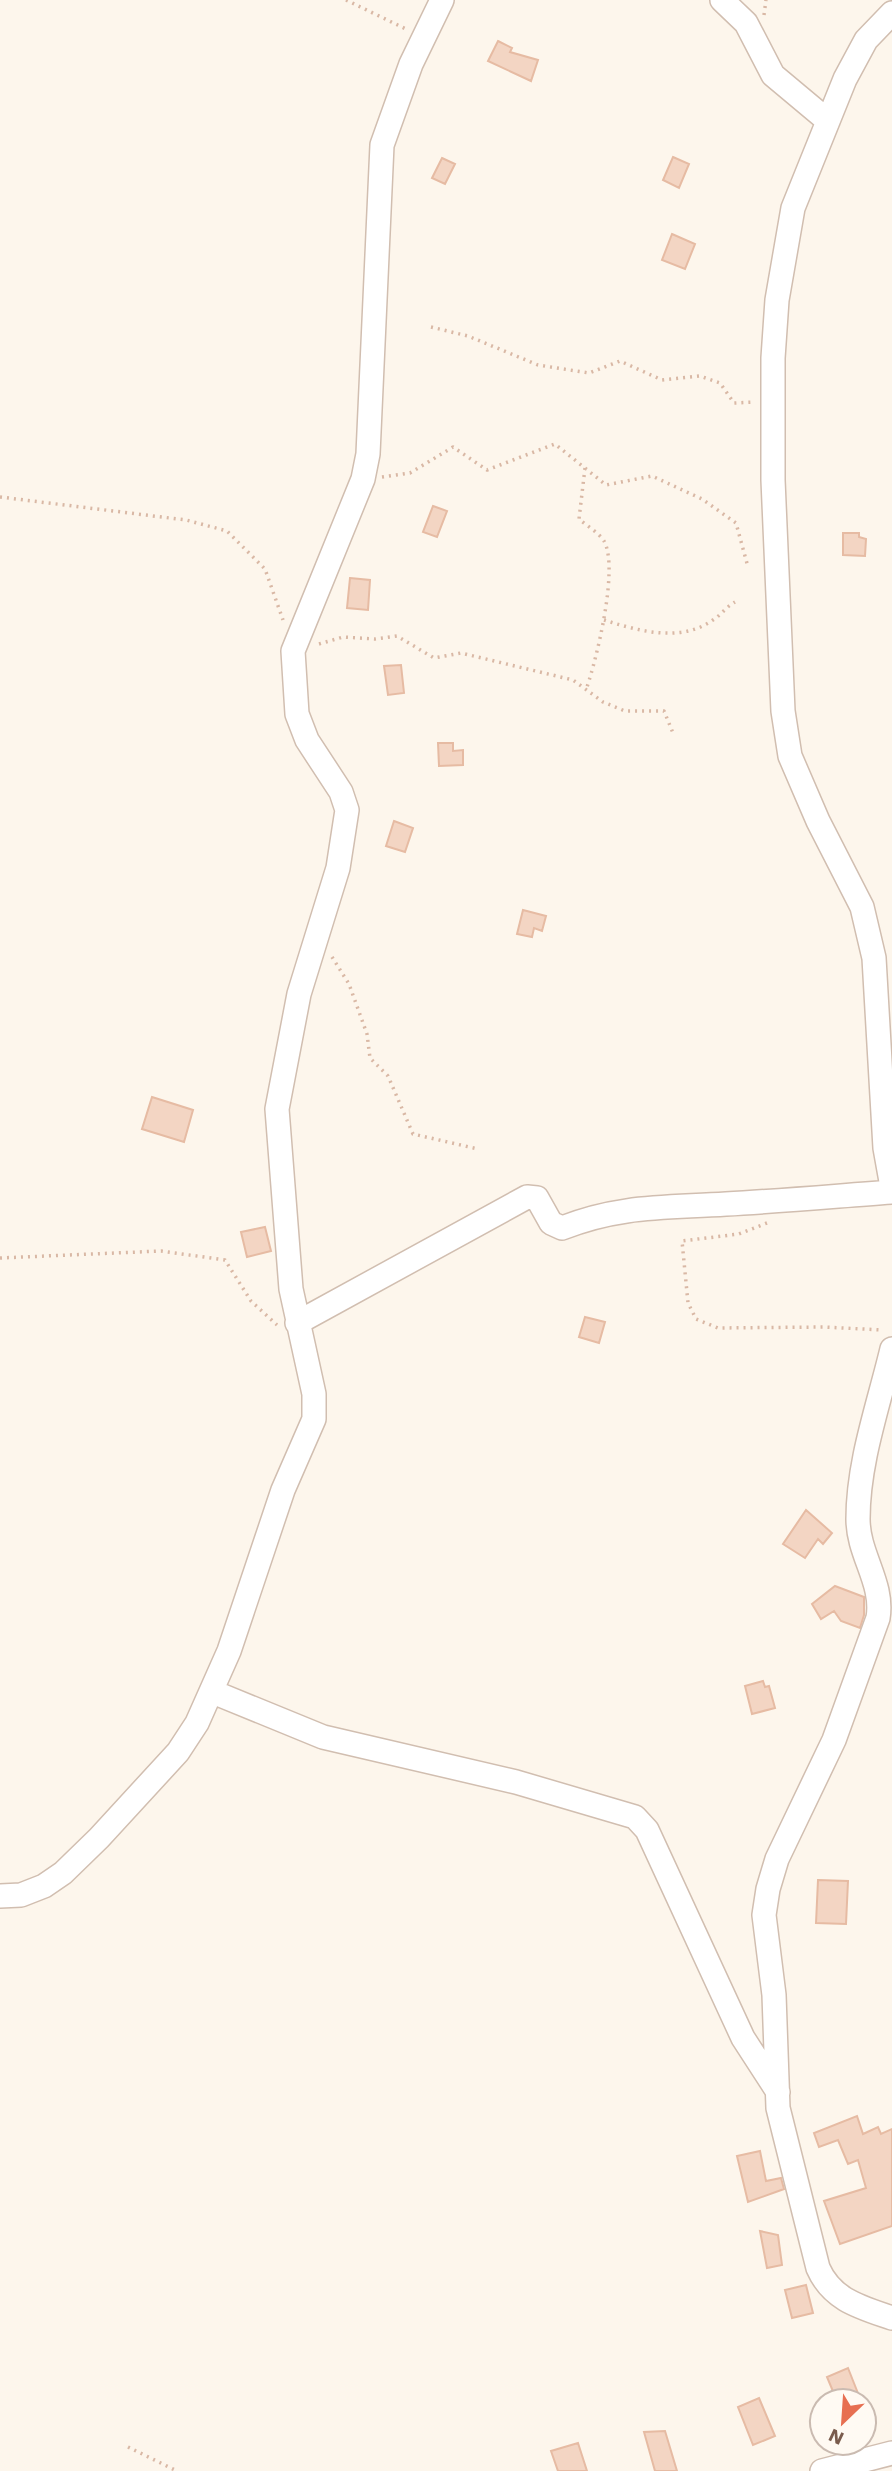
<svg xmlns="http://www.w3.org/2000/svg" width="892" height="2471" font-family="'Work Sans',sans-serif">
<rect width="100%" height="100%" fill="#fdf6ec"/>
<!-- building -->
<path fill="#f3d5c3" stroke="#e6bba3" stroke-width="2" d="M 498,41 L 512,48 L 510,52 L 538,60 L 531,81 L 488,61 Z
M 673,157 L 689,164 L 679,188 L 663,180 Z
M 442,158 L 455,164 L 445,184 L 432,178 Z
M 672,234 L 695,244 L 685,269 L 662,260 Z
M 433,506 L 447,511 L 437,537 L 423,532 Z
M 843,533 L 859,533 L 859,537 L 866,539 L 865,556 L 843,555 Z
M 350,578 L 370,580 L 368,610 L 347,608 Z
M 401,665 L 404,693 L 388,695 L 384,666 Z
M 438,743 L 453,743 L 453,751 L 463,750 L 463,765 L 439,766 Z
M 394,821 L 413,828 L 405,852 L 386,846 Z
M 523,910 L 546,916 L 542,931 L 534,928 L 532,937 L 517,934 Z
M 152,1097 L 193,1110 L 184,1142 L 142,1129 Z
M 265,1227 L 271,1251 L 247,1257 L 241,1232 Z
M 585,1317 L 605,1322 L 599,1343 L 579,1337 Z
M 806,1510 L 832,1533 L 823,1544 L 818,1539 L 805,1558 L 783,1544 Z
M 835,1586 L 864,1597 L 864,1615 L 860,1628 L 841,1621 L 834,1611 L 821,1619 L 812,1604 Z
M 763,1681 L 765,1687 L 769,1686 L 775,1708 L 752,1714 L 745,1686 Z
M 818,1880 L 848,1881 L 846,1924 L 816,1923 Z
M 857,2116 L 863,2134 L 878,2127 L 881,2134 L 892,2129 L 892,2226 L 840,2244 L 824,2201 L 866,2188 L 858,2160 L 848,2164 L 838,2140 L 819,2147 L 814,2133 Z
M 760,2151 L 766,2181 L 781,2178 L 784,2189 L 748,2202 L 737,2156 Z
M 760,2231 L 778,2235 L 782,2265 L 767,2268 Z
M 806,2285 L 813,2313 L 792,2318 L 785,2290 Z
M 848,2368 L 861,2401 L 837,2401 L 827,2377 Z
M 759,2398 L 775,2436 L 753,2445 L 738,2407 Z
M 665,2431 L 677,2471 L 655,2471 L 644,2432 Z
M 578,2443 L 587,2471 L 558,2471 L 551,2451 Z"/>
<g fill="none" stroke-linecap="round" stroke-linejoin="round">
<!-- minor casing -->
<g stroke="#d1beb0" stroke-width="26">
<path id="minor" d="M 722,0 L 746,23 L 773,75 L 828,121
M 892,13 L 866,40 L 845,79 L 793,208 L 777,300 L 773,358 L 773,480 L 783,711 L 790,756 L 818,821 L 862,907 L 874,958 L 885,1148 L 892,1187
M 297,1323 L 527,1197 L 537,1198 L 551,1223 L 562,1228 C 620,1205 666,1208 726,1204 C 781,1201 837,1196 892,1192
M 892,1349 C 879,1404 858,1461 858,1519 C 858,1555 884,1583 878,1618 L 834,1740 L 777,1859 L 768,1889 L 764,1915 L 774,1995 L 778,2108 L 818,2268 C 832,2300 860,2307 892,2318
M 213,1692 L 323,1737 L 516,1782 L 635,1817 L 647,1830 L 743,2038 L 778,2092
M 0,1896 L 21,1895 L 44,1886 L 63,1873 L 99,1838 L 178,1752 L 197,1723 L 229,1651 L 283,1490 L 314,1419 L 314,1394 L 291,1289 L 277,1109 L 299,994 L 338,868 L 347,810 L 341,792 L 307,740 L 297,714 L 293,651 L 363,479 L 368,454 L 382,145 L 411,64 L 442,0
M 822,2471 L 892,2453"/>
</g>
<!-- path -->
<path stroke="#d9b8a5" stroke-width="3.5" stroke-dasharray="2 5" stroke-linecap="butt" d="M 346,0 L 408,30
M 764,15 L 766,0
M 431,327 L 468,336 L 538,365 L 589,373 L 620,361 L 662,380 L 700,376 L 720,383 L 734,403 L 754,402
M 585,468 L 579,519 C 586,525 599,533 604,541 C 619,568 597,657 587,687
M 382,477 L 410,473 L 453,447 L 487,470 L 555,444 L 606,485 L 652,476 L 702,499 L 736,523 L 748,567
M 0,497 L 186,520 L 227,531 L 265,569 L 283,620
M 604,620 C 639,631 680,643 713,620 C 721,615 726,607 735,602
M 319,644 L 343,637 L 375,639 L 397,636 L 434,658 L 461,653 L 573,680 L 603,702 L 625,711 L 664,711 L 673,733
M 332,957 L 349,984 L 367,1034 L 370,1058 L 388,1076 L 413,1134 L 478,1149
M 767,1223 L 739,1234 L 682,1241 L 688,1303 L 696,1319 L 718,1328 L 823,1327 L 883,1330
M 0,1258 L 161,1251 L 225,1260 L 251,1301 L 277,1325
M 128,2447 L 177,2471"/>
<!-- minor -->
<use href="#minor" stroke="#fff" stroke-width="23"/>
</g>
<!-- north arrow -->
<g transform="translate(843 2422) rotate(205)"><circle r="33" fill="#fffaf3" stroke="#cabbb1" stroke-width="2"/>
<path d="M0-5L12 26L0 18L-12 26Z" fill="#e76f51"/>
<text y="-10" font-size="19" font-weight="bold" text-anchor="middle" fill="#7a5c4d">N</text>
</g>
</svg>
